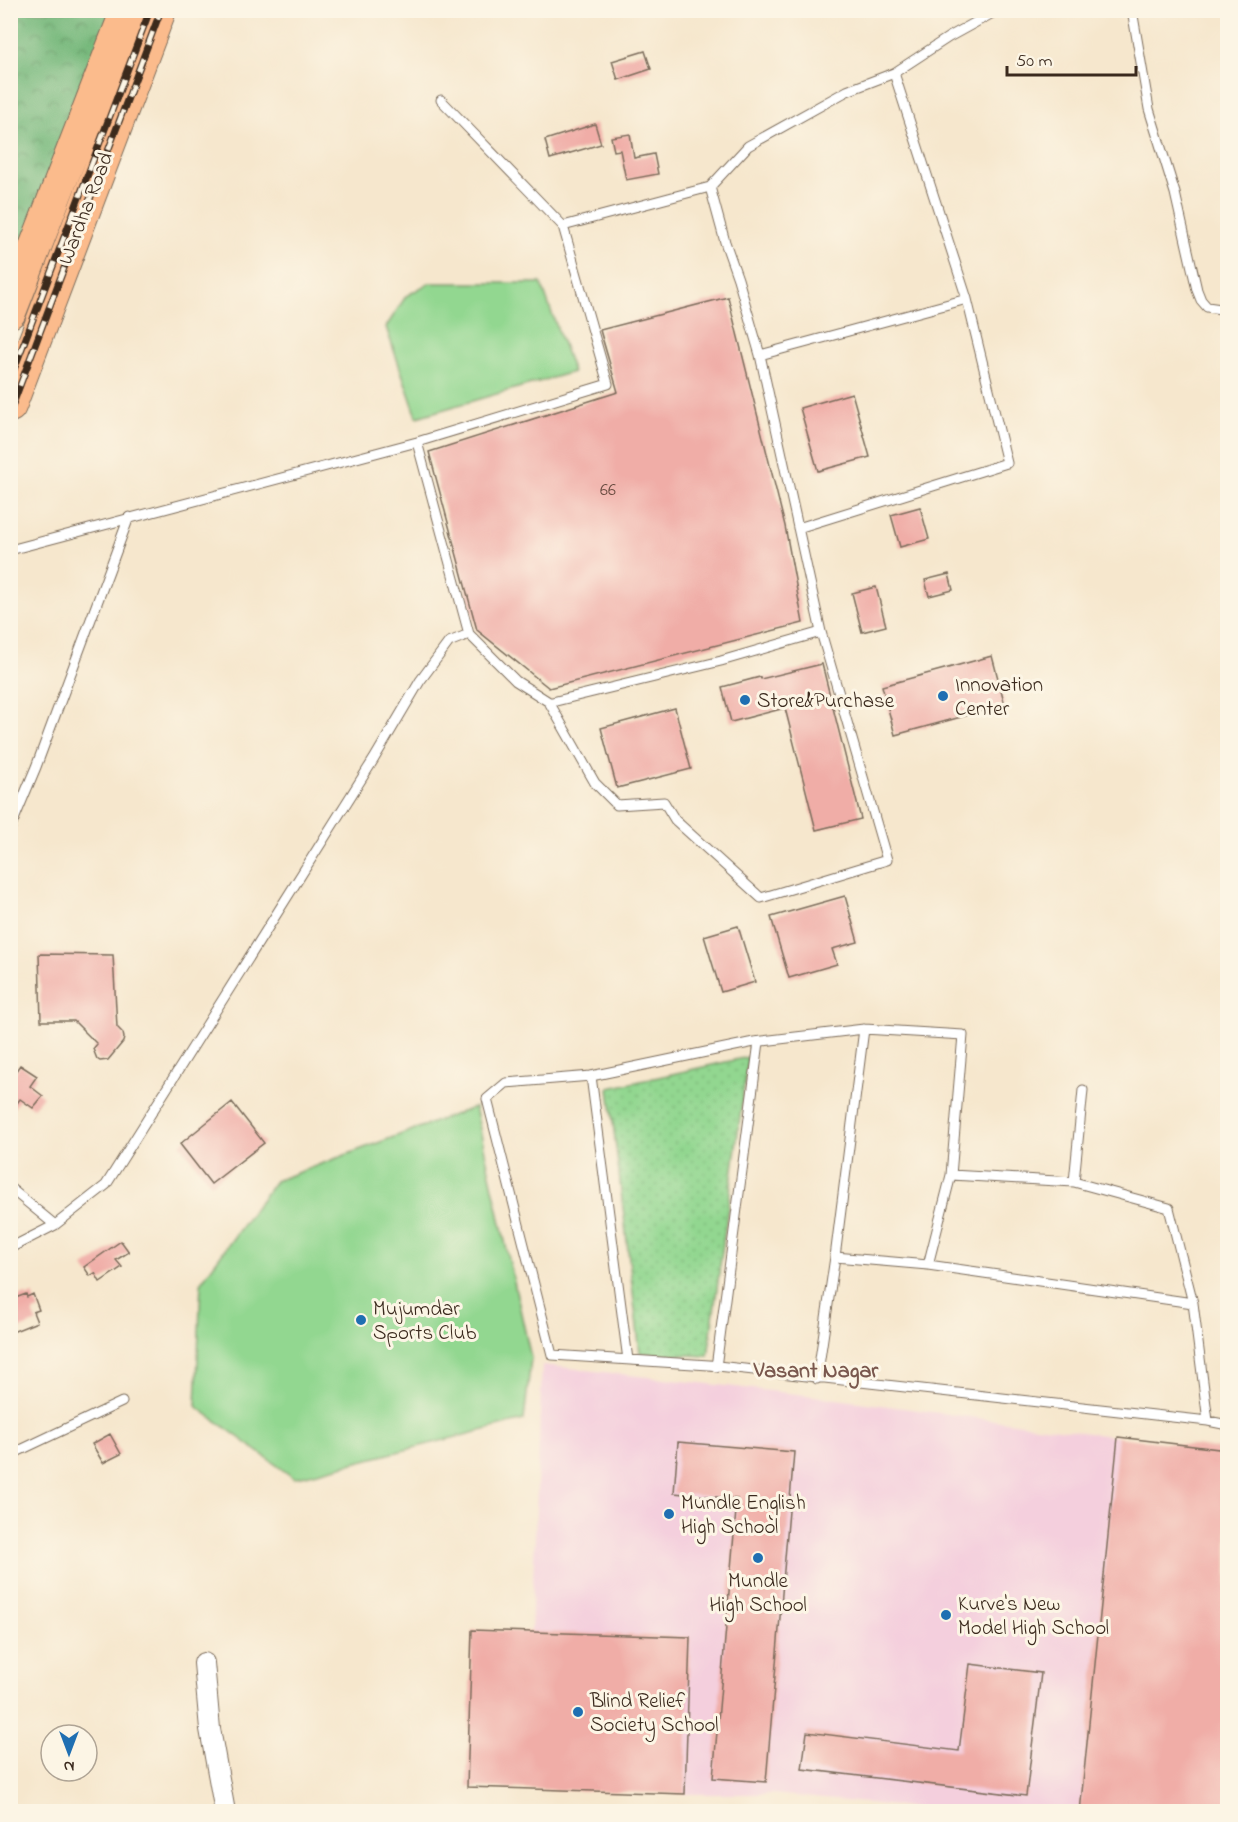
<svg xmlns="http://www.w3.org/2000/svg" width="1238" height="1822" font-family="'Indie Flower',sans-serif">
<defs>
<pattern id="forest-crowns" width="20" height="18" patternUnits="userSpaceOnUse" patternTransform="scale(1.5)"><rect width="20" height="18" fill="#75b87a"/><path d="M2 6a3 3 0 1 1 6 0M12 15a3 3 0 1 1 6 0" fill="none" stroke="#619663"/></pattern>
<pattern id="garden-dots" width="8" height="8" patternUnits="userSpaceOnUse" patternTransform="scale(1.5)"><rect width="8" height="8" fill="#92d790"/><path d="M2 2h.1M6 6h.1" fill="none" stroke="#7fb97c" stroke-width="1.8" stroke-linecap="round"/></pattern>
</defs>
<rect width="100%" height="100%" fill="#fcf5e5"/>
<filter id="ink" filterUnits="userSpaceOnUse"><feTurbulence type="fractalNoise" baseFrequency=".0167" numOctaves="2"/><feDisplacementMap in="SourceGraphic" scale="12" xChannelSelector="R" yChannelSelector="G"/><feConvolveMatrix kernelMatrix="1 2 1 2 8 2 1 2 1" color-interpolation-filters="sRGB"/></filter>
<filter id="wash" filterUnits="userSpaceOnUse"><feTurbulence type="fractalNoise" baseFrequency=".008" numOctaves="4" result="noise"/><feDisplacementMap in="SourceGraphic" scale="24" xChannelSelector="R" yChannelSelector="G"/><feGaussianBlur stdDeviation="1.35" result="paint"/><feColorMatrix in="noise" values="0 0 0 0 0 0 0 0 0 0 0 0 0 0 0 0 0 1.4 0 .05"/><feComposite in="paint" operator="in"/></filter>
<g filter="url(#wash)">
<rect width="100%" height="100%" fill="#f6e7cd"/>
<!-- built -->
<path fill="#f4cfdd" d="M 542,1365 L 814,1396 L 1118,1437 L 1080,1811 L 959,1812 L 773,1794 L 685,1794 L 690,1637 L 531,1632 Z"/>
<!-- green -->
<path fill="#92d790" stroke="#668057" stroke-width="1.5" d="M 429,283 L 541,283 L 573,372 L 417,417 L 386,327 L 406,296 Z
M 475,1107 L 531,1358 L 524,1420 L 294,1478 L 196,1406 L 201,1282 L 275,1181 Z"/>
<!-- forest -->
<path fill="url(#forest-crowns)" stroke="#58714c" stroke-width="1.5" d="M 11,11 L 116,11 L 11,283 Z"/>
<!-- garden -->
<path fill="url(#garden-dots)" stroke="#668057" stroke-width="1.5" d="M 748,1057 L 708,1356 L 640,1353 L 609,1088 Z"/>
<g id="blocks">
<!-- building -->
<path fill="#f0ada7" d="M 645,51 L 651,69 L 618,80 L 612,61 Z
M 595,124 L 601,144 L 550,159 L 545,140 Z
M 630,134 L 634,158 L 654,154 L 658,174 L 626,180 L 620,150 L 614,151 L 611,137 Z
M 728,297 L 785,526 L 803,623 L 549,688 L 477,630 L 429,452 L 618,392 L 600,330 Z
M 852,393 L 870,457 L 818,471 L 800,408 Z
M 920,507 L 929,539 L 900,547 L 891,515 Z
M 949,574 L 953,590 L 929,596 L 925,580 Z
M 876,587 L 886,626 L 862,632 L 852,593 Z
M 992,656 L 1005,705 L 895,735 L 882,686 Z
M 822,664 L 861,819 L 816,830 L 785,708 L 731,722 L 722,687 L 760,677 L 761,679 Z
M 675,708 L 691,769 L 617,788 L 601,728 Z
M 845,896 L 858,942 L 832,949 L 837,964 L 789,978 L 771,917 Z
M 738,926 L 755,982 L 721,992 L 704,936 Z
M 39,954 L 113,955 L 117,1027 L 123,1033 L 124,1038 L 123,1042 L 108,1060 L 100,1061 L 97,1059 L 93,1049 L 97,1044 L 74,1021 L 41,1021 Z
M 20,1065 L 37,1076 L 30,1086 L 43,1096 L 33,1108 L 20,1099 L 10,1113 L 10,1079 Z
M 232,1102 L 264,1143 L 211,1184 L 180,1144 Z
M 121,1241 L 129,1252 L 116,1260 L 122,1267 L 100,1282 L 95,1273 L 90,1276 L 84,1267 Z
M 26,1294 L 27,1297 L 33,1294 L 39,1310 L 33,1312 L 37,1322 L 10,1333 L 10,1300 Z
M 110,1434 L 121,1454 L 103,1463 L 92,1444 Z
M 1118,1437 L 1227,1450 L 1227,1806 L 1212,1812 L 1080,1812 Z
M 678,1442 L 794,1452 L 766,1782 L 713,1778 L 737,1499 L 674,1493 Z
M 472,1630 L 690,1637 L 685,1794 L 467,1787 Z
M 970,1664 L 1041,1673 L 1026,1796 L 802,1769 L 807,1732 L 959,1751 Z"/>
</g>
</g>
<g filter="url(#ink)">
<use href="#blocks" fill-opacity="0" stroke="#7c6c5b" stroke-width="1.5"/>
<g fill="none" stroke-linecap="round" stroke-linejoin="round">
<!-- service casing -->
<g stroke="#7c6c5b" stroke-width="11">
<path id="service" d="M 1132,10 L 1149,109 L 1175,193 L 1197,290 L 1201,300 L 1207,307 L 1228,310
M 441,100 L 563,226
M 760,355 L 967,299 L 894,73
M 417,442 L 469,634
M 798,528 L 1007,463 L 967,299
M 10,550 L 417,442 L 608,384 L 563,226 L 710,187 L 748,146 L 847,91 L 894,73 L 949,37 L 998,10
M 549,702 L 595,783 L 617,805 L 664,802 L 675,820 L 761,898 L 887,860 L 821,632
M 10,829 L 36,767 L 129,517
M 864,1029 L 835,1257 L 928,1265
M 591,1076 L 628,1360
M 1083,1090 L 1074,1182 L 1169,1208 L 1193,1303 L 1208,1421 L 1228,1425
M 951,1175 L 928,1265 L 1193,1303
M 1074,1182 L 951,1175 L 963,1035 L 864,1029 L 754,1042 L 591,1076 L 506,1083 L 487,1099 L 552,1355 L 709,1365 L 1208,1421
M 10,1188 L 55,1225 L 106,1185 L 374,759 L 420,681 L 449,642 L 469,634 L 516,681 L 549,702 L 552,702 L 721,661 L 821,632 L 760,355 L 738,279 L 725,242 L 710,187
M 10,1248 L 55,1225
M 716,1367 L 759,1042
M 817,1379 L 835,1257
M 10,1455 L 122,1402"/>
</g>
<!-- minor casing -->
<g stroke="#7c6c5b" stroke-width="22">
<path id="minor" d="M 204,1663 L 210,1729 L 225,1812"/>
</g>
<!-- trunk casing -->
<g stroke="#7c6c5b" stroke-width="34">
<path id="trunk" d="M 10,312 L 127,10
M 10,406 L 160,10"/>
</g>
<!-- service -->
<use href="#service" stroke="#fff" stroke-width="9"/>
<!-- minor -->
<use href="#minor" stroke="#fff" stroke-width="20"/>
<!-- trunk -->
<use href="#trunk" stroke="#fbbb8c" stroke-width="32"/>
<!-- rail casing -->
<g stroke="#3b2a1e" stroke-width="7">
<path id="rail" d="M 10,380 L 150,10
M 10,412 L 161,10"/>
</g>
<!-- rail -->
<use href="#rail" stroke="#fcf5e5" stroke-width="4.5" stroke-dasharray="14" stroke-linecap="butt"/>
</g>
</g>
<!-- markers -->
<g fill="#1f6fb2" stroke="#fcf5e5" stroke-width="2">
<circle cx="943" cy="696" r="6"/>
<circle cx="745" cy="700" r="6"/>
<circle cx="361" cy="1320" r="6"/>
<circle cx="669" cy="1514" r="6"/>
<circle cx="758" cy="1558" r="6"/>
<circle cx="946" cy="1615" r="6"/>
<circle cx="578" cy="1712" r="6"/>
</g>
<g text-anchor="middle" stroke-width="6" stroke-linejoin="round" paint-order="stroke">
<!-- number labels -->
<g font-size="18" fill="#684b40">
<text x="608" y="495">66</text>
</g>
<!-- street labels -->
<g font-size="21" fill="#3b2a1e" stroke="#fcf5e5">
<text transform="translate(85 208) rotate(-69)" y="7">Wardha Road</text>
</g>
<!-- poi labels -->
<g font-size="21" fill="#3b2a1e" stroke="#fcf5e5" text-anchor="start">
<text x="955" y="691">Innovation<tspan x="955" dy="24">Center</tspan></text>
<text x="757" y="707">Store&amp;Purchase</text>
<text x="373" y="1315">Mujumdar<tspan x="373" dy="24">Sports Club</tspan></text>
<text x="681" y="1509">Mundle English<tspan x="681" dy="24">High School</tspan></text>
<text x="758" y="1587" text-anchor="middle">Mundle<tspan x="758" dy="24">High School</tspan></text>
<text x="958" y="1610">Kurve's New<tspan x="958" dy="24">Model High School</tspan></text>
<text x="590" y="1707">Blind Relief<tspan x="590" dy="24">Society School</tspan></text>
</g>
<!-- neighbourhood labels -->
<g font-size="22" font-weight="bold" fill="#7a584e" stroke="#fcf5e5">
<text x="816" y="1377">Vasant Nagar</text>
</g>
</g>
<!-- margin -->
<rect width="1238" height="1822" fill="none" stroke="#fcf5e5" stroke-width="36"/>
<!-- north arrow -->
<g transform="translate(69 1753) rotate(180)"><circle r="28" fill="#fcf5e5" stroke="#afa495" stroke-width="1.5"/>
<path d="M0-4.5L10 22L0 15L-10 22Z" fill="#1f6fb2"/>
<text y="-9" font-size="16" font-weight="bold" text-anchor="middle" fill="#3b2a1e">N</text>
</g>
<!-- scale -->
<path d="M1007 66v9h129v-9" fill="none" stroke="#3b2a1e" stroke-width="3"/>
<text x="1016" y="66" font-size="18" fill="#3b2a1e" stroke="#fcf5e5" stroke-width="4.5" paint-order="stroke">50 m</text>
</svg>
